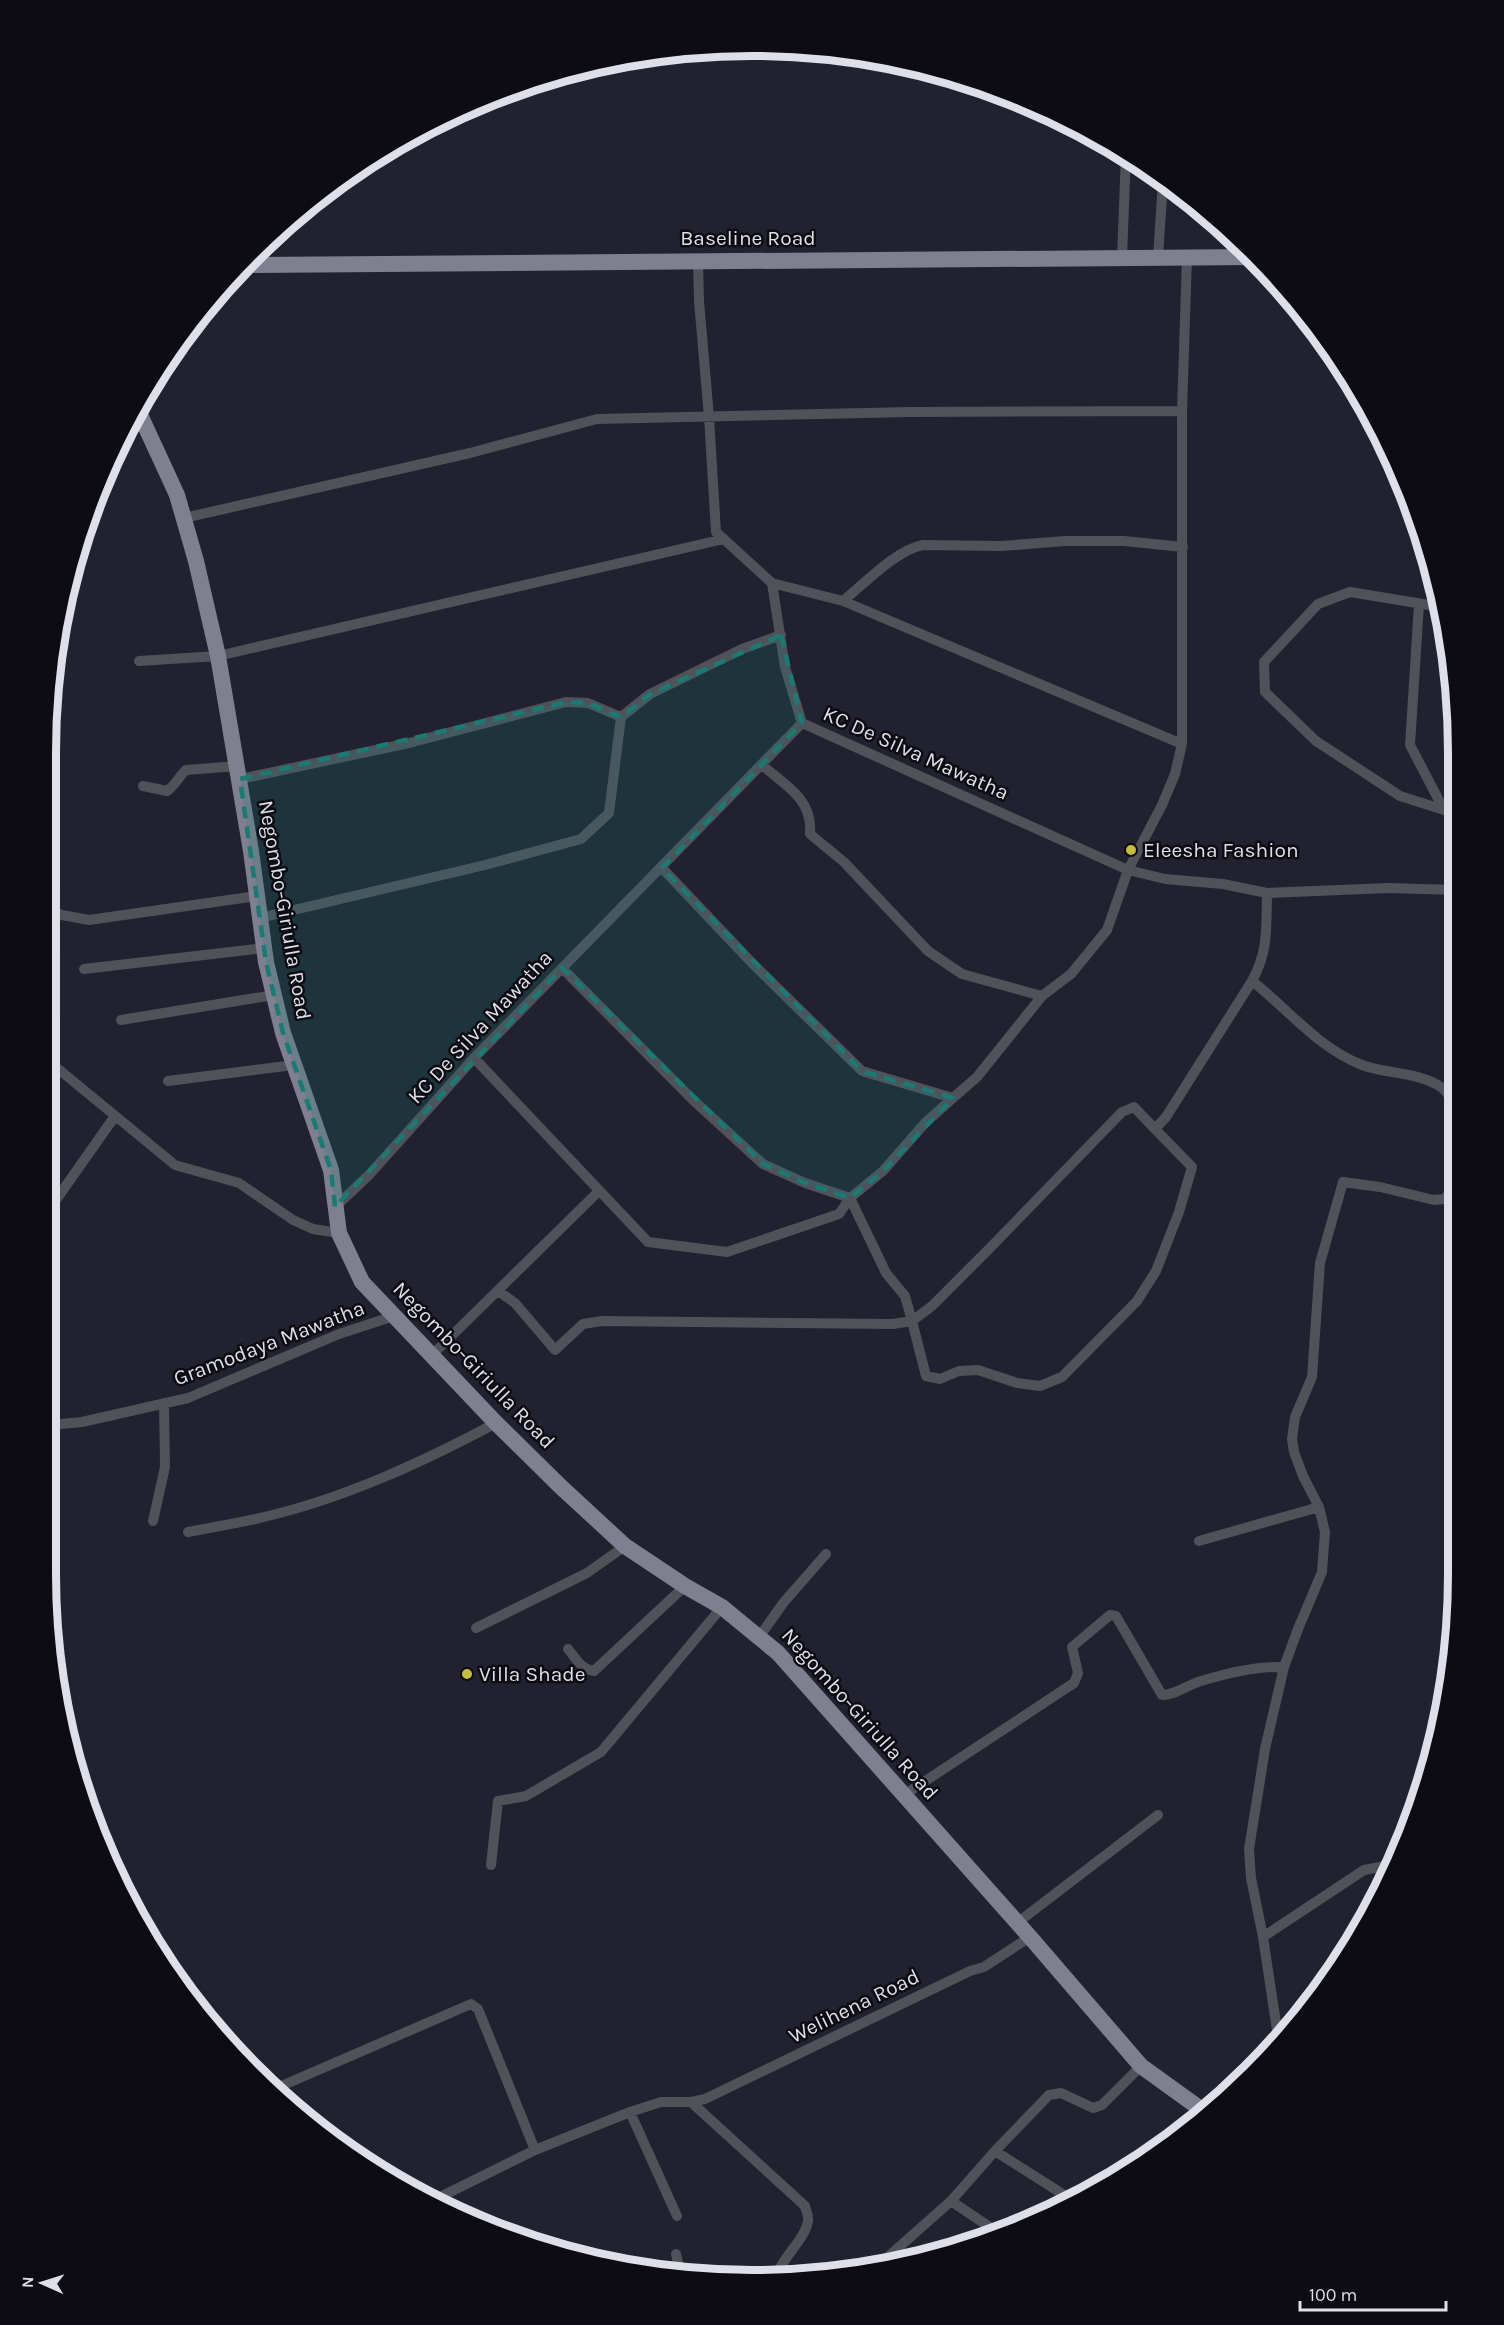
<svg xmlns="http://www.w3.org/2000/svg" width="1504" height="2325" font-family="Karla,sans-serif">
<rect width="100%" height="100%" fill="#212130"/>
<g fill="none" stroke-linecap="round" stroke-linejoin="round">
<!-- minor -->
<path stroke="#515159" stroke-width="10" d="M 1158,257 L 1163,181
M 1122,258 L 1126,154
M 698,261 L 699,301 L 709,417 L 716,532 L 772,583 L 843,601 L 1182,744
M 184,518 L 470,453 L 597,419 L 910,412 L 1182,411
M 772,583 L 785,667 L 802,723
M 843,601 C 864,584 896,550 923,545 L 1002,546 L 1065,541 L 1124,541 L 1183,547
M 1419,604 L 1410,745 L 1444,810 L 1400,796 L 1316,741 L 1265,692 L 1264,662 L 1318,604 L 1350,592 L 1441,607
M 139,661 L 218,656 L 724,539
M 762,765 C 786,786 813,799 810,834 L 844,862 L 928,951 L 962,974 L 1042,996
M 240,779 L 409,743 L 566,702 L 588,703 L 621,717
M 143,786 L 167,791 C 176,785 178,777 186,770 L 238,766
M 662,868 L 754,965 L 862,1071 L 953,1098 L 977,1077 L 1042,996 L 1071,974 L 1107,930 L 1128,870 L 1162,805 L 1175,774 L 1182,744 L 1182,411 L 1187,257
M 1267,893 C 1266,927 1269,950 1252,981 C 1288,1009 1318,1048 1362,1065 C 1386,1074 1419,1072 1441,1087 C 1447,1091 1451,1099 1456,1105
M 51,910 L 62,915 L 89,920 L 257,896
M 260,918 L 485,865 L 581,839 L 609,813 L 621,717 L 650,694 L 742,649 L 781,635
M 562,968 L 693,1100 L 763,1164 L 805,1183 L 850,1198 L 883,1171 L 925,1123 L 953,1098
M 84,969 L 264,948
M 121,1020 L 274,995
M 474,1058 L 648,1242 L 727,1252 L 839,1214 L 850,1198
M 51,1063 L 175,1165 L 239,1183 L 293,1220 L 313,1229 L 339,1233
M 168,1081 L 294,1065
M 850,1198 L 886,1273 L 905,1296 L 912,1321 L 932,1306 L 988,1250 L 1122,1112 L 1134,1107 L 1155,1129 L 1166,1117 L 1252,981
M 51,1207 L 115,1116
M 335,1207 L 369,1175 L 474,1058 L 802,723 L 1128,870 L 1165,879 L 1223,884 L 1267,893 L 1388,888 L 1457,890
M 498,1291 L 515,1303 L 555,1350 L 583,1324 L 602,1321 L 893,1324 L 912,1321 L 926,1376 L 940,1379 L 959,1371 L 978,1370 L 1017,1383 L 1040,1386 L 1062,1377 L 1137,1301 L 1156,1271 L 1179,1212 L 1192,1167 L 1155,1129
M 432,1355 L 599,1191
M 51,1425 L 82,1422 L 188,1398 L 339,1334 L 394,1316
M 153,1521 L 165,1467 L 164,1403
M 188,1532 C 213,1527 239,1523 264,1517 C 345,1498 423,1462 496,1423
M 1199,1541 L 1319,1507
M 476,1628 L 587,1573 L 625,1546
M 759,1637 L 784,1602 L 826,1554
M 568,1649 C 576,1659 582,1670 594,1671 L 685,1586
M 904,1795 L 1074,1683 L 1078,1673 L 1072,1647 L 1110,1615 L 1116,1616 L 1162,1695 C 1176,1695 1187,1685 1201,1681 C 1228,1673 1256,1666 1284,1667
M 491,1865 L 498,1801 L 526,1796 L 601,1752 L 722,1607
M 1017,1923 L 1158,1815
M 1263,1937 L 1364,1870 L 1395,1864
M 1279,2043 L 1263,1937 L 1251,1878 L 1249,1849 L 1265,1749 L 1284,1667 L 1298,1629 L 1322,1572 L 1325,1532 L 1319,1507 L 1303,1476 L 1294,1452 L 1292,1439 L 1295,1417 L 1312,1377 L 1320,1263 L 1343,1182 L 1380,1187 L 1434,1200 L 1445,1199 L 1455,1184
M 272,2090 L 471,2004 L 478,2009 L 535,2150
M 691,2102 L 805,2206 C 806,2211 809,2216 808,2221 C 805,2240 782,2257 776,2277
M 630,2112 L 677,2216
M 995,2151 L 1072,2200
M 432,2201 L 535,2150 L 630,2112 L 661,2102 L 691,2102 L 705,2099 L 970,1971 L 984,1967 L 1030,1937
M 951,2201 L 1000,2234
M 881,2263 L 951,2201 L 995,2151 L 1049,2095 L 1061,2093 L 1093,2108 L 1102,2105 L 1141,2066
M 675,2272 L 679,2267 L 676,2254"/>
<!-- primary -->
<path stroke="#7f7f8f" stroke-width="16" d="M 243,265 L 1253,257
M 136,406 L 177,495 L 196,561 L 218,656 L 251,851 L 266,962 L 283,1033 L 331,1170 L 339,1233 L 362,1282 L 496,1423 L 560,1486 L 625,1546 L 685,1586 L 722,1607 L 778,1653 L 1030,1937 L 1141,2066 L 1202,2110"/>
</g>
<!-- marked area -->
<path fill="#197b74" fill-opacity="0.2" stroke="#197b74" stroke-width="4.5" stroke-dasharray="12 8" stroke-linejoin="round" d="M 781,635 L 802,723 L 662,868 L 862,1071 L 953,1098 L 883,1171 L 850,1198 L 805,1183 L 763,1164 L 562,968 L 335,1207 L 331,1170 L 283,1033 L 266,962 L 240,779 L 566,702 L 588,703 L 621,717 L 650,694 Z"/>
<!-- markers -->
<g fill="#c6bc3c" stroke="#0c0c12" stroke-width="2">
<circle cx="1131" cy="850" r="6"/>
<circle cx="467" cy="1674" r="6"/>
</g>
<g text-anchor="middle" stroke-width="5" stroke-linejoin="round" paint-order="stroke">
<!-- street labels -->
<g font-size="21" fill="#dfdfea" stroke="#0c0c12">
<text x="748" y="245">Baseline Road</text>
<text transform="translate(916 753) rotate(24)" y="7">KC De Silva Mawatha</text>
<text transform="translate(285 910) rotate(80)" y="7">Negombo-Giriulla Road</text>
<text transform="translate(480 1027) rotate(-47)" y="7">KC De Silva Mawatha</text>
<text transform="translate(269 1343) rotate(-21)" y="7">Gramodaya Mawatha</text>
<text transform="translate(474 1365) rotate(46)" y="7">Negombo-Giriulla Road</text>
<text transform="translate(860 1714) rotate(48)" y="7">Negombo-Giriulla Road</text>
<text transform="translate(854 2006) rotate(-26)" y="7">Welihena Road</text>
</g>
<!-- poi labels -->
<g font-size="21" fill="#dfdfea" stroke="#0c0c12" text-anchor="start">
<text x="1143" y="857">Eleesha Fashion</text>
<text x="479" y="1681">Villa Shade</text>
</g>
</g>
<!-- crop -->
<path d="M0 0H1504V2325H0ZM752 56H752A696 696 0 0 1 1448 752V1574A696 696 0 0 1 752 2270H752A696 696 0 0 1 56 1574V752A696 696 0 0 1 752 56Z" fill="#0c0c12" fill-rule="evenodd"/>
<path fill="none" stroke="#dfdfea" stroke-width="8" d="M752 56H752A696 696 0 0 1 1448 752V1574A696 696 0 0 1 752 2270H752A696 696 0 0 1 56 1574V752A696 696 0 0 1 752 56Z"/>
<!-- north arrow -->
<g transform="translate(42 2283) rotate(273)" stroke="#0c0c12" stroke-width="4.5" paint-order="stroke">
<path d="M0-4.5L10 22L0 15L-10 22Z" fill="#dfdfea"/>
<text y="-9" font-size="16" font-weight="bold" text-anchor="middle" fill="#dfdfea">N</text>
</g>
<!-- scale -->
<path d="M1300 2301v9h146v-9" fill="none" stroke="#dfdfea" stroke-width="3"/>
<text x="1309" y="2301" font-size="18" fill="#dfdfea" stroke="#0c0c12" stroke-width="4.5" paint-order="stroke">100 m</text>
</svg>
